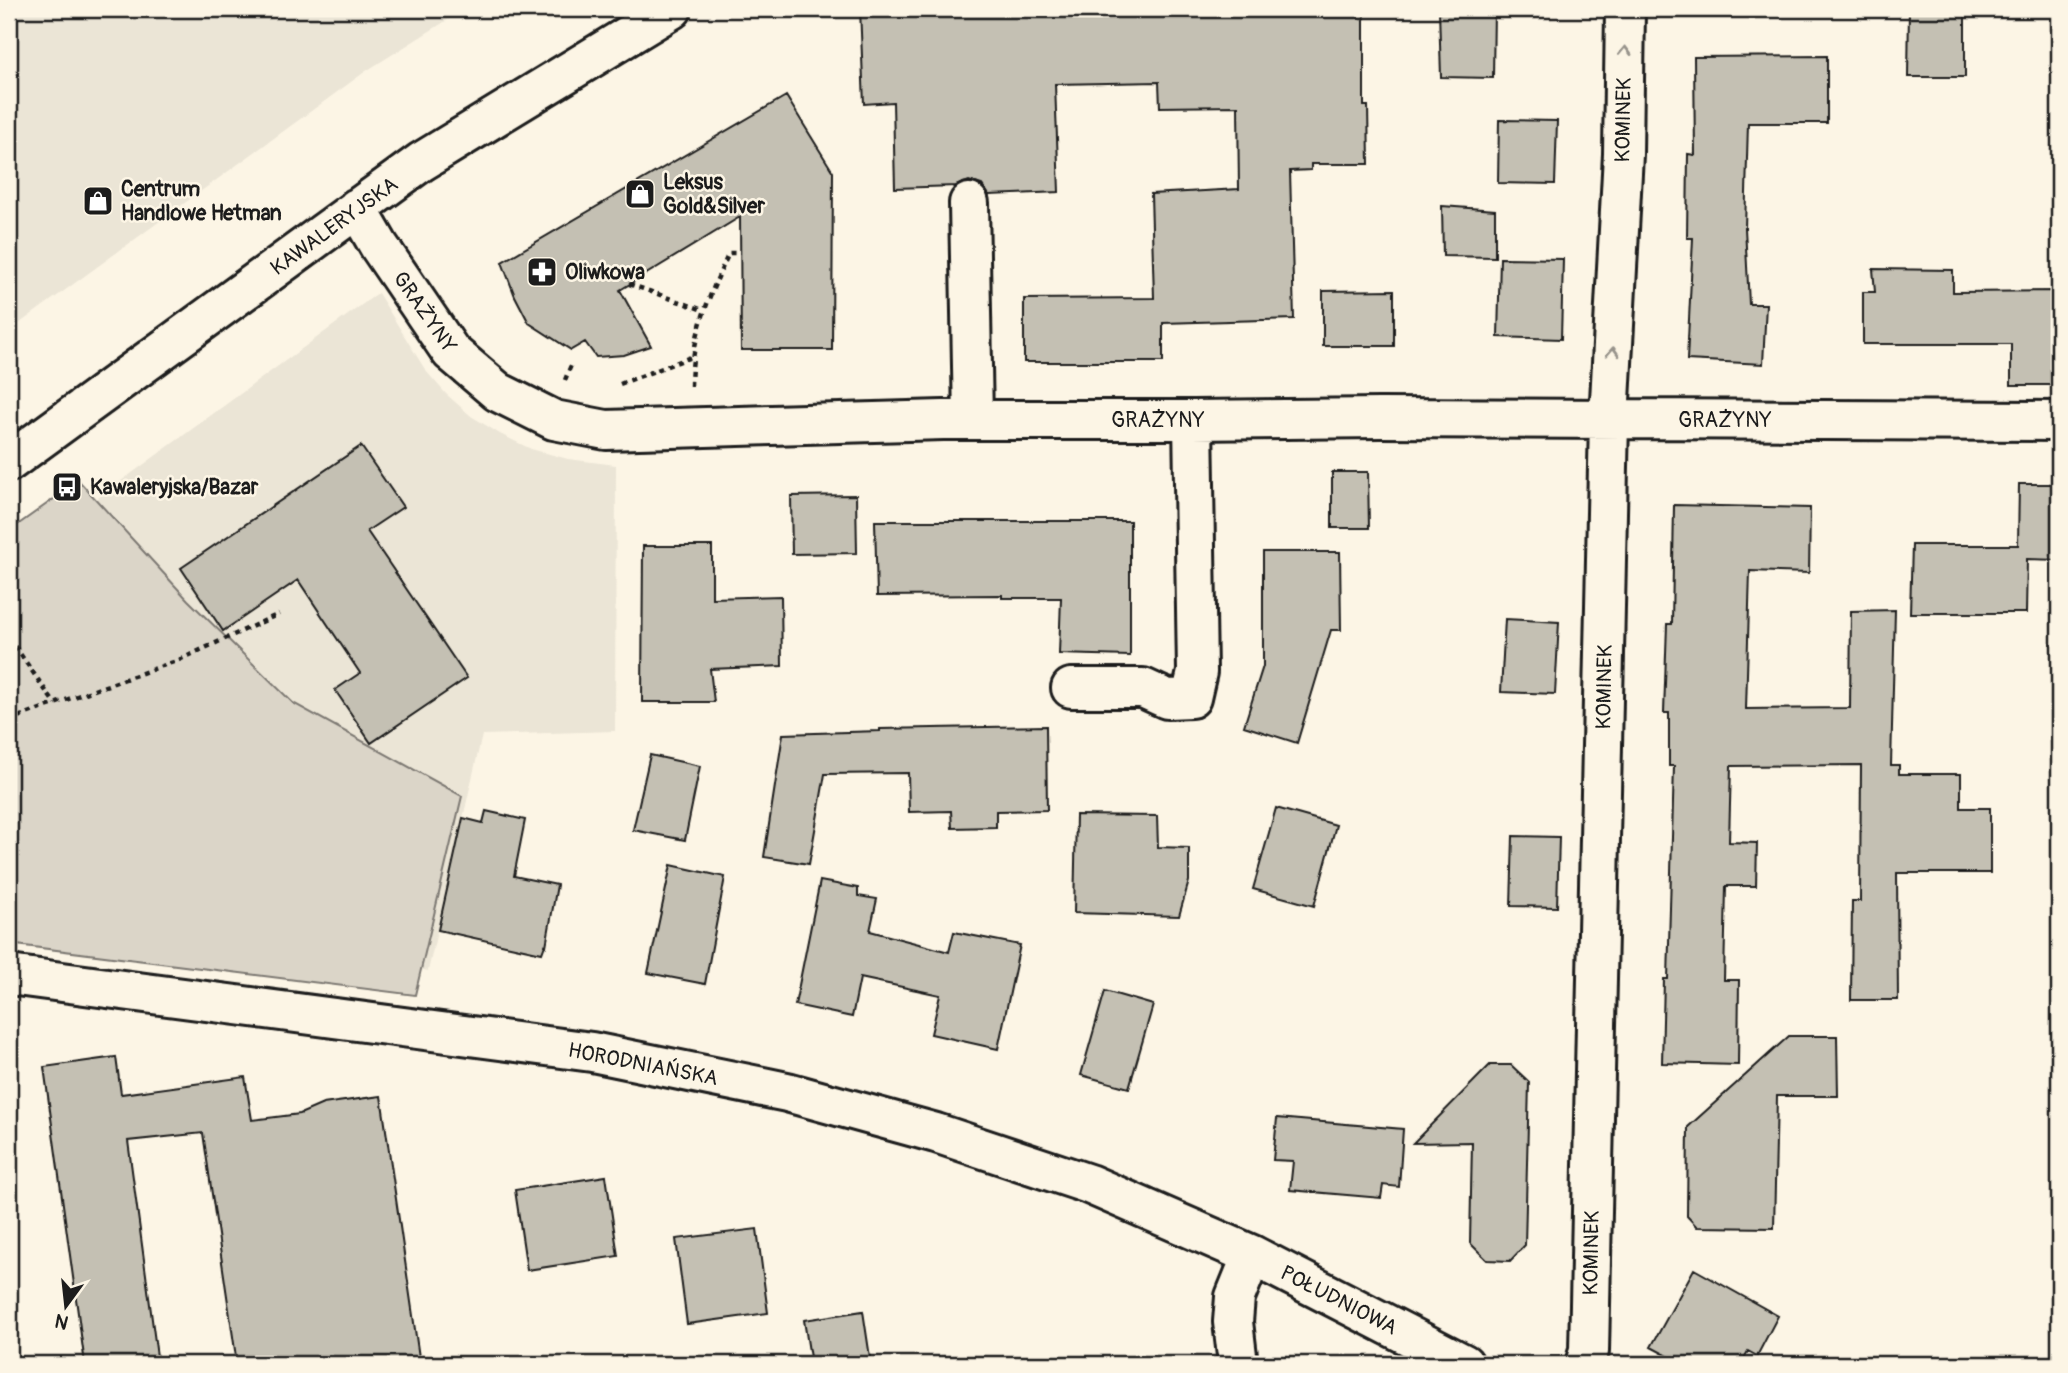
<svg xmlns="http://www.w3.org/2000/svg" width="2068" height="1373" font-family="Pangolin,sans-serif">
<rect width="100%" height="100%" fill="#fcf5e5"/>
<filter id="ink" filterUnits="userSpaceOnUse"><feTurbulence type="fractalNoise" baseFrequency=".0143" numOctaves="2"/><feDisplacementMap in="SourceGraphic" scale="14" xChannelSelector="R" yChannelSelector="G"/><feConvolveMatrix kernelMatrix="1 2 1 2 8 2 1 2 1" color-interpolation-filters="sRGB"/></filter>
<g filter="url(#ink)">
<!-- built -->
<path fill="#ebe5d6" d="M 9,9 L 465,9 L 366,71 L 9,331 Z
M 378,293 L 426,371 L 446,394 L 471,416 L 500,434 L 531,449 L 568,459 L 616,465 L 615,731 L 482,735 L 428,971 L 9,866 L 9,563 Z"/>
<!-- green -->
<path fill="#dbd5c8" stroke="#7c7872" stroke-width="2" d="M 79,481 L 188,600 L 293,703 L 462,796 L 415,995 L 9,944 L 9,531 Z"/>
<!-- building -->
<path fill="#c4c0b3" stroke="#1c1c1c" stroke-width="2" d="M 860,9 L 1364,9 L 1364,106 L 1368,106 L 1369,164 L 1311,164 L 1311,170 L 1290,171 L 1294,319 L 1163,323 L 1163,362 L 1024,362 L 1024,299 L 1154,298 L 1151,194 L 1239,189 L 1238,106 L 1160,107 L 1159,82 L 1055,84 L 1059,192 L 989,195 L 982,185 L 969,181 L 956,186 L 895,188 L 893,102 L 864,104 Z
M 1439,9 L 1494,9 L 1493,78 L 1441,77 Z
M 1909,9 L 1965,9 L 1965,77 L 1908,77 Z
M 1827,56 L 1827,123 L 1748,123 L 1745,228 L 1749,304 L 1766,304 L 1763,364 L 1687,360 L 1693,238 L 1687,238 L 1688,154 L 1695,155 L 1694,57 Z
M 786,96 L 833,172 L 832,350 L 741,350 L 740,217 L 620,290 L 651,346 L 624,355 L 596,357 L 585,342 L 571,350 L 529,323 L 515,296 L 502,262 Z
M 1499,120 L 1557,121 L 1555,184 L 1498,183 Z
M 1442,206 L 1495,210 L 1495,257 L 1443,256 Z
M 1500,258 L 1563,259 L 1561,339 L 1498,337 Z
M 1873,269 L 1953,270 L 1953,292 L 2059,291 L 2059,385 L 2011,385 L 2011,344 L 1863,344 L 1863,292 L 1875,292 Z
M 1394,290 L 1394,346 L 1323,346 L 1323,291 Z
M 361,446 L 403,507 L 367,531 L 467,678 L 371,743 L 335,690 L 360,673 L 298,580 L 223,631 L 181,568 Z
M 1332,472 L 1368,472 L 1369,528 L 1332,528 Z
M 2019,484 L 2059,484 L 2059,560 L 2027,559 L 2026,613 L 1910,613 L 1912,545 L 2018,545 Z
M 856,495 L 857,553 L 792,554 L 791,496 Z
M 1674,505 L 1810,508 L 1809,573 L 1750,571 L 1746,709 L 1850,708 L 1851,611 L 1895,610 L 1891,765 L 1899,765 L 1899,774 L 1961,774 L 1961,808 L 1990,808 L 1990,873 L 1897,873 L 1898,1000 L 1851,1000 L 1852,901 L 1860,901 L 1861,765 L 1731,766 L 1729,842 L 1757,843 L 1756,886 L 1726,886 L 1724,980 L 1739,980 L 1738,1065 L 1662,1063 L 1664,979 L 1668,979 L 1674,766 L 1669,766 L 1669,713 L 1664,713 L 1667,624 L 1672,624 Z
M 875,521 L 1130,521 L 1130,656 L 1059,654 L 1061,598 L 1002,598 L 1002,595 L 877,596 Z
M 643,546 L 712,546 L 712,598 L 781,596 L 782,666 L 710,669 L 714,702 L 642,702 Z
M 1263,552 L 1340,552 L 1341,630 L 1331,630 L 1297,743 L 1244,726 L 1263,666 Z
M 1505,619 L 1559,622 L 1555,694 L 1501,692 Z
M 1046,726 L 1047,810 L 996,811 L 996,827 L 952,828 L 951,811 L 909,812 L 908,773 L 825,774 L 809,864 L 764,857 L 783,734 L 880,731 L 880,729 Z
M 650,755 L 700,766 L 685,840 L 633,830 Z
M 1276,808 L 1336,825 L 1314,906 L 1253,889 Z
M 486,811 L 525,820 L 514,876 L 557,885 L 546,946 L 545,945 L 542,953 L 438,930 L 463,818 L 483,823 Z
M 1076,815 L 1157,816 L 1158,847 L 1189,848 L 1189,881 L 1179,916 L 1074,913 Z
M 1513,836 L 1559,837 L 1557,907 L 1511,906 Z
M 671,865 L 725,877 L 705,984 L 648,973 Z
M 820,881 L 858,888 L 858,896 L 877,899 L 870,931 L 949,952 L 954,932 L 1020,945 L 998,1049 L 931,1034 L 940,995 L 860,978 L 852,1017 L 795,1005 Z
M 1105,991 L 1153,1005 L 1129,1088 L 1081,1075 Z
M 1789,1036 L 1837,1036 L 1838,1096 L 1777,1096 L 1774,1228 L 1697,1227 L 1687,1216 L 1688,1127 Z
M 116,1057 L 121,1094 L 245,1077 L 252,1120 L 300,1114 L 323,1104 L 381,1096 L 420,1364 L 237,1364 L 203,1133 L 128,1141 L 158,1364 L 85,1364 L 44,1067 Z
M 1490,1065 L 1511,1065 L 1529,1082 L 1525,1245 L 1510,1261 L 1487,1260 L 1470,1243 L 1472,1142 L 1413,1143 Z
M 1277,1118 L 1403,1129 L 1399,1187 L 1383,1185 L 1381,1198 L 1290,1190 L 1293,1161 L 1273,1160 Z
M 606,1176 L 618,1256 L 527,1270 L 515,1190 Z
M 757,1229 L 768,1313 L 687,1324 L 676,1239 Z
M 1694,1269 L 1778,1316 L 1757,1356 L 1748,1351 L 1741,1364 L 1683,1364 L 1651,1347 Z
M 863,1311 L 871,1364 L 811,1364 L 804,1320 Z"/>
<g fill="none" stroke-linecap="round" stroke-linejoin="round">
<!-- minor casing -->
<g stroke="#1c1c1c" stroke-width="44">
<path id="minor" d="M 969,203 L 973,420
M 357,208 L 379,246 L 451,352 L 498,392 L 554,420 L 606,430 L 943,420 L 1193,420 L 1380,418 L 2059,421
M 9,462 L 421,162 L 672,9
M 1071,688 L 1143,688 L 1167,699 L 1191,698 L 1197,672 L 1193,420
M 9,975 L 592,1052 L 787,1092 L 936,1133 L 1089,1184 L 1252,1255 L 1464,1364
M 1238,1364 L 1233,1322 L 1235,1297 L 1252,1255
M 1585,1364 L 1589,1351 L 1609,420 L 1623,154 L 1625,9"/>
</g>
<!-- path -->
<path stroke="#1c1c1c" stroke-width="4.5" stroke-dasharray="5 5" stroke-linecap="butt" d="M 629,284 L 703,310
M 565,380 L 571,365
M 620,384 L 691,357
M 691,386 C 692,335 708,298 729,253 L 739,253
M 9,638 L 55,704
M 9,720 L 179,660 L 279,614"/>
<!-- minor -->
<use href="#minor" stroke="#fcf5e5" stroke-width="38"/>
</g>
<!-- one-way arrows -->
<defs><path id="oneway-chevron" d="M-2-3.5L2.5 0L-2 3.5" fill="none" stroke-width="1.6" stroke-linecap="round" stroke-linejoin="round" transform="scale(1.75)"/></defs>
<g stroke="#97938b">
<use href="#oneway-chevron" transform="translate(1625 51) rotate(-89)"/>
<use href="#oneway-chevron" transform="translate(1613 352) rotate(-87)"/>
</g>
</g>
<!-- icons -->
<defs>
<g id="shop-square" transform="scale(1.575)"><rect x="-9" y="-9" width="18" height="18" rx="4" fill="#1c1c1c" stroke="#fcf5e5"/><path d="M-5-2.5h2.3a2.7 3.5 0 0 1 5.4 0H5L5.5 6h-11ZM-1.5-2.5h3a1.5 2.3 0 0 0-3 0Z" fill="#fff"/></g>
<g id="pharmacy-square" transform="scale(1.575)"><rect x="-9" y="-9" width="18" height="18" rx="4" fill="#1c1c1c" stroke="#fcf5e5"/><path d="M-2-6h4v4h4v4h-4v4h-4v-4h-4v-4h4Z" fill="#fff"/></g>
<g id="bus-square" transform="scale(1.575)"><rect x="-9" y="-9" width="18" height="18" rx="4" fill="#1c1c1c" stroke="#fcf5e5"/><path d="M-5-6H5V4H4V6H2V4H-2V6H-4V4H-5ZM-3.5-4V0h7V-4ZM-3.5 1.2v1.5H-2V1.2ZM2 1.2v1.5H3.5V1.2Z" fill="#fff"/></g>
</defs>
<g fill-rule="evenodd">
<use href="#shop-square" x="640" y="194"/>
<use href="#shop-square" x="98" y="201"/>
<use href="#pharmacy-square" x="542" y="272"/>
<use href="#bus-square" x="67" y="487"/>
</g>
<g text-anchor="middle" stroke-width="5" stroke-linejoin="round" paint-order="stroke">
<!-- street labels -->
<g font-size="21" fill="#1c1c1c" stroke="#fcf5e5">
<text transform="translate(1623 120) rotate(-89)" y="7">KOMINEK</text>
<text transform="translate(334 226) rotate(-36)" y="7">KAWALERYJSKA</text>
<text transform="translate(425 312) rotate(55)" y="7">GRAŻYNY</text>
<text x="1158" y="427">GRAŻYNY</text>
<text x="1725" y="427">GRAŻYNY</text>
<text transform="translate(1604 687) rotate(-89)" y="7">KOMINEK</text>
<text transform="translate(643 1064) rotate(11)" y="7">HORODNIAŃSKA</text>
<text transform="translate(1591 1253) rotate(-89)" y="7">KOMINEK</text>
<text transform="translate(1339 1300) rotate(27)" y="7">POŁUDNIOWA</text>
</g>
<!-- poi labels -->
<g font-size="21" font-weight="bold" fill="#1c1c1c" stroke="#fcf5e5" text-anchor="start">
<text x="663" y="189">Leksus<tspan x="663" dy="24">Gold&amp;Silver</tspan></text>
<text x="121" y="196">Centrum<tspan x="121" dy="24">Handlowe Hetman</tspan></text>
<text x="565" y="279">Oliwkowa</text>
<text x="90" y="494">Kawaleryjska/Bazar</text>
</g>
</g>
<!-- margin -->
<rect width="2068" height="1373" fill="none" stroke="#fcf5e5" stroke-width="35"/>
<rect x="18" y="18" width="2033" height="1338" fill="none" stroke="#1c1c1c" stroke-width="2.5" filter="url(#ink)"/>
<!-- north arrow -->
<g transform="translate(66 1306) rotate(195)" stroke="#fcf5e5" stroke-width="5" paint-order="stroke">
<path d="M0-5L12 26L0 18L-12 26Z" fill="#1c1c1c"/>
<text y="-10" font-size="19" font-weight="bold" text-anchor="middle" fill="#1c1c1c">N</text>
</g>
</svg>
